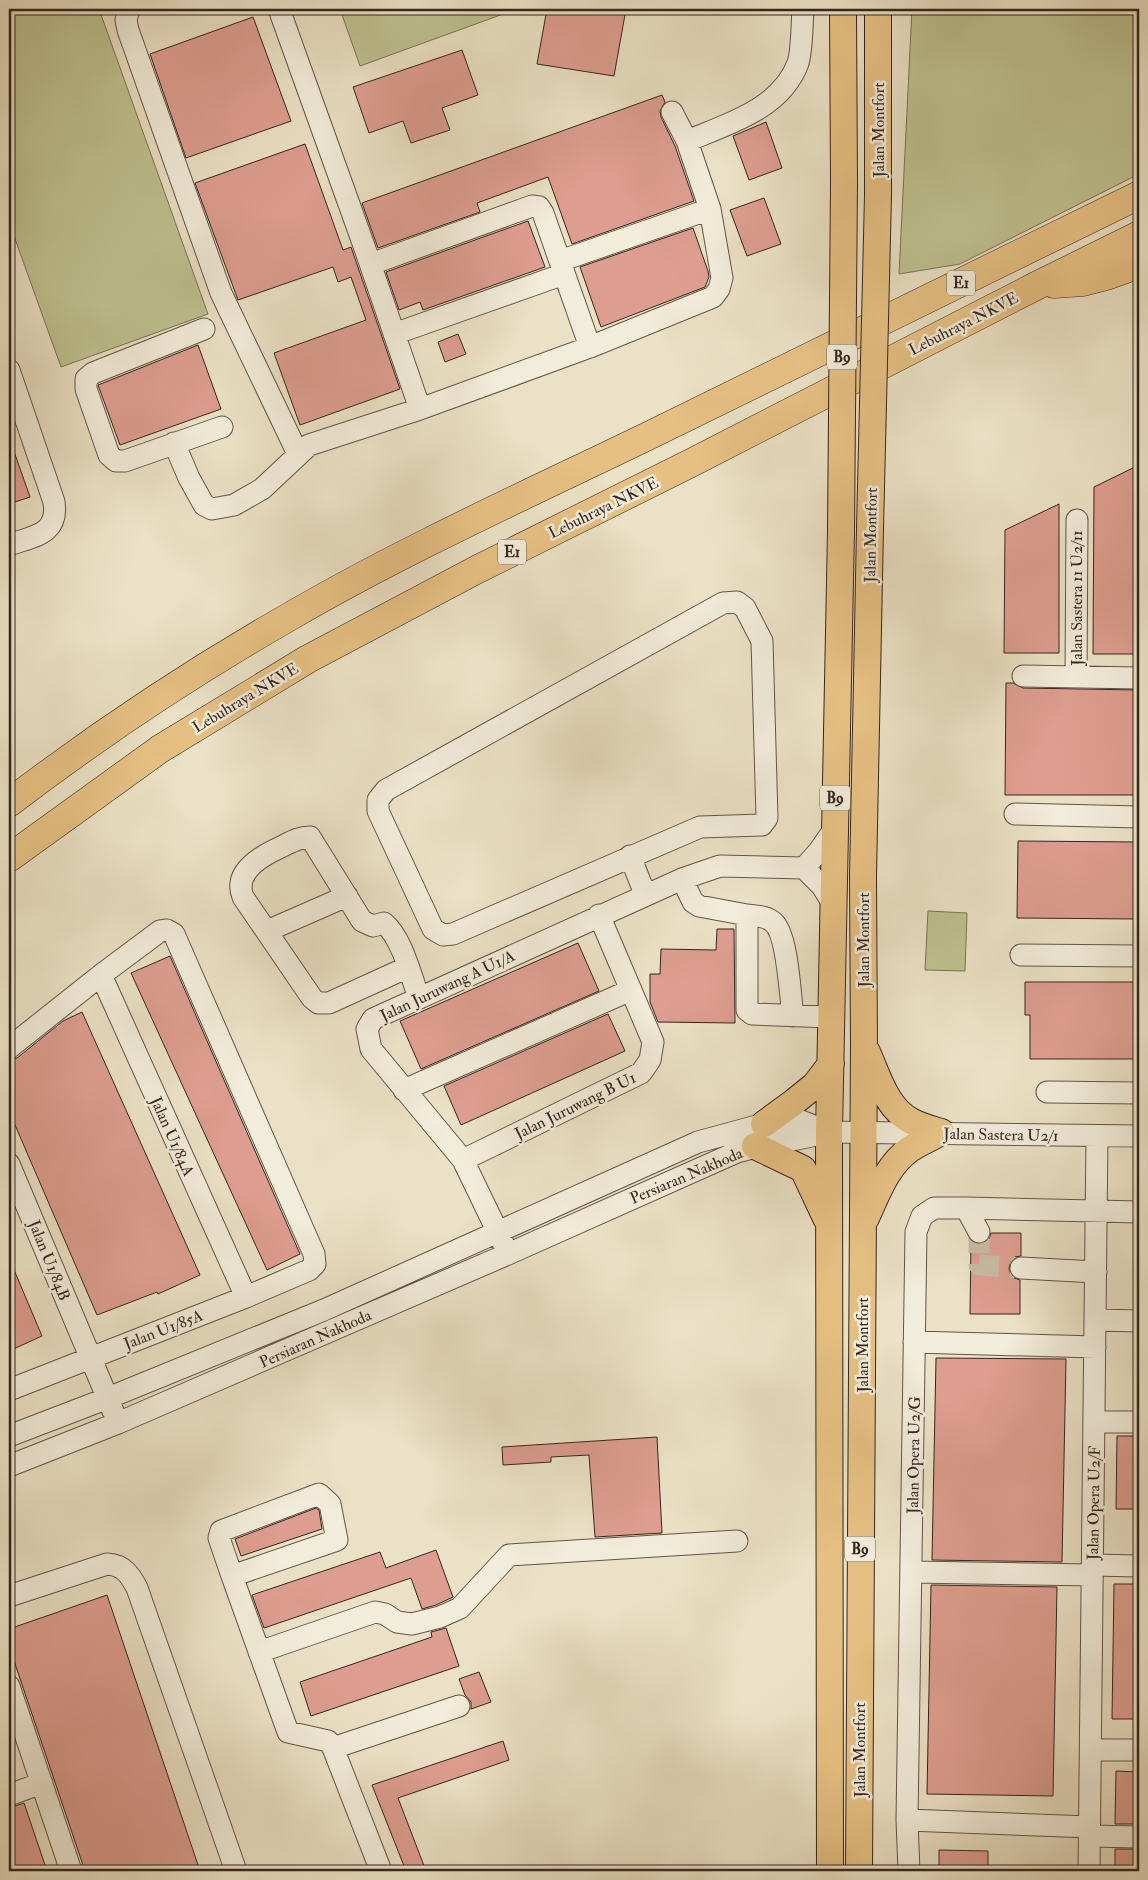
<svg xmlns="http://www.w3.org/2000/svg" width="1148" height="1880" font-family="'IM FELL Double Pica',serif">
<rect width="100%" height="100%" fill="#ebe1c6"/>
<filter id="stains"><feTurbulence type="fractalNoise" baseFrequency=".004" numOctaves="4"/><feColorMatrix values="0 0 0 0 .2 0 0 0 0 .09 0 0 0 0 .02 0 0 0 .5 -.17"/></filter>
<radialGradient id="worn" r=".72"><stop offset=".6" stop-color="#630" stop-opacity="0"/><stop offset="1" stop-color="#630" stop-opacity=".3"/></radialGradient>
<!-- green -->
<path fill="#bfc190" stroke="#7a7357" d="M 9,9 L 99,9 L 208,314 L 61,367 L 9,222 Z
M 340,9 L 517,9 L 360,66 Z
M 912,9 L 1139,9 L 1139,174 L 960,264 L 899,274 Z
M 928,911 L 967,913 L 965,971 L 925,970 Z"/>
<!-- building -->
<path fill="#dd9d90" stroke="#36251e" d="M 547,9 L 626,9 L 614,76 L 537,64 Z
M 253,17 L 291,121 L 186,158 L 150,54 Z
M 462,50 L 478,95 L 442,108 L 450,130 L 411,143 L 403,121 L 369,133 L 353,87 Z
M 662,95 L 665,102 L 660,111 L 661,117 L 675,146 L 694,201 L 572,244 L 548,177 L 477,203 L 480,212 L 378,248 L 362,203 Z
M 766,122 L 782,168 L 749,180 L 733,136 Z
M 305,144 L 343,250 L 351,247 L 400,389 L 300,425 L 274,353 L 366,320 L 351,277 L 338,282 L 333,267 L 238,300 L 195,183 Z
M 764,198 L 781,244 L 747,256 L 730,210 Z
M 528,221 L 545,267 L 423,310 L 420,302 L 399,310 L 386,272 Z
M 693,228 L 708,271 L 709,277 L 705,287 L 601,327 L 580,267 Z
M 458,334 L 466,354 L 445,362 L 438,342 Z
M 198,345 L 221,409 L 120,445 L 98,385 Z
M 9,443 L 11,443 L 30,497 L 9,504 Z
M 1139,465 L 1139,654 L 1093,654 L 1094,487 Z
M 1059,504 L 1059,653 L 1004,653 L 1005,530 Z
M 1006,683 L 1013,683 L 1023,688 L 1139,690 L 1139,795 L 1005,795 Z
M 1018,841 L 1139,842 L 1139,919 L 1017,918 Z
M 717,929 L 734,929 L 735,1023 L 658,1022 L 650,1002 L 650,974 L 660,974 L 661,949 L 716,950 Z
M 578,943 L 599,991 L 421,1069 L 400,1021 Z
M 170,956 L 300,1254 L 267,1270 L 131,973 Z
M 1025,982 L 1139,982 L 1139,1059 L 1030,1059 L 1030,1015 L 1025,1015 Z
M 82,1012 L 200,1275 L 158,1294 L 157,1292 L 97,1315 L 9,1111 L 9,1060 L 17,1058 L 63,1021 Z
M 608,1014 L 625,1051 L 461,1125 L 444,1086 Z
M 991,1233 L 1021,1233 L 1021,1256 L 1015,1257 L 1011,1261 L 1009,1268 L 1010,1274 L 1014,1278 L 1020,1280 L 1020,1314 L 970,1314 L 971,1241 L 978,1244 L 984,1243 L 989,1239 Z
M 9,1258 L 42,1336 L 9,1351 Z
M 936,1358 L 1066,1359 L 1062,1562 L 932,1560 Z
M 1117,1436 L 1139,1436 L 1139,1509 L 1116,1509 Z
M 657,1437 L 662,1533 L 595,1537 L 589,1455 L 551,1457 L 551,1462 L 503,1465 L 502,1447 Z
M 316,1508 L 319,1510 L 322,1529 L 241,1556 L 235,1539 Z
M 436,1550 L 453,1597 L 436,1605 L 422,1609 L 411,1578 L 264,1628 L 252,1595 L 380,1552 L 386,1568 Z
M 1114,1584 L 1139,1584 L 1139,1719 L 1112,1719 Z
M 931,1585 L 1057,1587 L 1053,1796 L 927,1794 Z
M 107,1595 L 200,1871 L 85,1871 L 9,1646 L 9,1629 Z
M 446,1628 L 459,1666 L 311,1716 L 300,1682 L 432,1637 L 431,1632 Z
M 479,1672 L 491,1702 L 471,1709 L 471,1702 L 465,1695 L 459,1679 Z
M 503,1741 L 509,1760 L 398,1798 L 426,1871 L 406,1871 L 372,1785 Z
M 1116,1771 L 1139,1772 L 1139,1824 L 1115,1824 Z
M 24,1803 L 47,1871 L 9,1871 L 9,1808 Z
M 1115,1849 L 1139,1849 L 1139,1871 L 1115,1871 Z
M 939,1850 L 988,1851 L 988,1871 L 947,1871 L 947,1869 L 939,1869 Z"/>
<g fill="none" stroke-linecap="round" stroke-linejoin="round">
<!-- minor-tunnel -->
<path stroke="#c7bba4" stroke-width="21" stroke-dasharray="21 11" stroke-linecap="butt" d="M 979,1232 L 979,1265 L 1021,1268"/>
<!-- minor casing -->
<g stroke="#635448" stroke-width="23">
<path id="minor" d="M 129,9 L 126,20 L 128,30 L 221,293 L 298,454
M 279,9 L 363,243 L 420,409
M 687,141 C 728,124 781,109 798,63 C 802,51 802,23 803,9
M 560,261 L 710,209
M 371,264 L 532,206 L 539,207 L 543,213 L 590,347
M 204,329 L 93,373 L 86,379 L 86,389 L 109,455 L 116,461 L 125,461 L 222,427
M 394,334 L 564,274
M 9,370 L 54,502 C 59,535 33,536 9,545
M 174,443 L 189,478 L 204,505 L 212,509 L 234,505 L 262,489 L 309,445 L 420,409 L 590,347 L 713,297 L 719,289 L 722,278 L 710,209 L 687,141 L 672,112
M 737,602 L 745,608 L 762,641 L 767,818 L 762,825 L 700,827 L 453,934 L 443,935 L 433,929 L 378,811 L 378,800 L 386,790 L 723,603 Z
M 1023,676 L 1139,678
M 1076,677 L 1077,520
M 1015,814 L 1139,817
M 630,856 L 645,894
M 804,868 L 819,851 L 835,828
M 804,868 L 822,886 L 833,904
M 682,879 L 693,902 L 699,906 L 747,915 L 747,1010 L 752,1014 L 831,1017
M 747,915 C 756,916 767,916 773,922 C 788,934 790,996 793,1016
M 267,931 L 347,896
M 1021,955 L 1139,956
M 408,967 L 329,1003 L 318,1003 L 312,998 L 243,897 C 233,872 261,856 281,847 C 291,842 299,837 310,837 L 362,921 L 373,926 L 384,923 C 402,938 411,976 419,998
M 101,975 L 246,1297
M 9,1048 L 101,975 L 160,931 L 167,930 L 174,934 L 314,1254 L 315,1264 L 309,1270 L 246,1297 L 9,1390
M 404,1090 L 631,990
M 1047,1092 L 1139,1093
M 463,1160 L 641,1073 L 650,1060 L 653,1042 L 599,915
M 9,1164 L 113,1411
M 966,1208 L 979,1232
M 503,1243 L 463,1160 L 371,1049 L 367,1029 L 373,1019 L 682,879 L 720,866 L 804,868
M 1021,1268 L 1096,1272
M 1095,1320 L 1139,1321
M 914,1342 L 1095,1347
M 1094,1422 L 1139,1422
M 9,1436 L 108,1398 L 324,1310 L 698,1142 L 764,1124 L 801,1121 L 829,1132
M 9,1466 L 118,1423 L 508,1254 L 737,1152 C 767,1143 799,1140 829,1132 L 1139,1136
M 319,1494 L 330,1504 L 337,1540 L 232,1576 L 219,1538 L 221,1531 Z
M 1093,1565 L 1139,1566
M 911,1572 L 1092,1575
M 232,1576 L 288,1732 L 328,1741 L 333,1748 L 381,1871
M 9,1596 L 107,1564 C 124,1565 130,1575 137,1588 L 236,1871
M 259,1652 L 375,1612 L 385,1614 L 397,1622 L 412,1624 L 440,1617 L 460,1608 L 509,1555 L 737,1541
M 9,1686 L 71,1871
M 333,1748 L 459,1706
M 1091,1750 L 1139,1750
M 9,1795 L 42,1783
M 907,1820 L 1090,1827
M 1090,1836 L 1139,1837
M 909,1871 L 907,1820 L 916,1232 L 922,1216 L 934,1208 L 966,1208 L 1139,1212
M 1089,1871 L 1097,1136"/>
</g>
<!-- major casing -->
<g stroke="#36251e" stroke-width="28">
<path id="major" d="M 843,9 L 844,183
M 878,195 L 878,9
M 867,1052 C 878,1076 886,1108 911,1121 C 920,1126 931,1129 941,1132
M 764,1124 L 794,1102 L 815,1085 L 831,1064
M 755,1146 L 803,1169 L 826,1218
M 866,1218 C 877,1194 887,1165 910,1149 C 919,1143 931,1138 941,1132
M 830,1871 L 829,1132 L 841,531
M 859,1871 L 864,1045 L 863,877 L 870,529"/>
</g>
<!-- highway casing -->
<g stroke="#36251e" stroke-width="29">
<path id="highway" d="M 1054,284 L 1083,282 L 1106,276 L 1139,264
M 9,803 C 98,735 191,673 289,617 C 404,550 526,495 646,437 C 811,357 975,276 1139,195
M 9,858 L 160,749 L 308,659 L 478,569 L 691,463 L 1038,285 L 1139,235"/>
</g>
<!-- minor -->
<use href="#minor" stroke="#f2ecda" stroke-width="21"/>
<!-- major -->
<use href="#major" stroke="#e6c083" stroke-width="26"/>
<!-- highway -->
<use href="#highway" stroke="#e6c083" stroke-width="28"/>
<!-- major-bridge casing -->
<g stroke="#36251e" stroke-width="28" stroke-linecap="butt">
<path id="major-bridge" d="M 870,529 L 878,195
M 841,531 L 844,183"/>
</g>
<!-- major-bridge -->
<use href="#major-bridge" stroke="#e6c083" stroke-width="26"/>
</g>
<g text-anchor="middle" stroke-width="5" stroke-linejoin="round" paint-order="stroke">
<!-- shield labels -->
<g fill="#f2ecda" stroke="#6e6156" stroke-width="1">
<rect x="947" y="270.5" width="28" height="25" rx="4"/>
<rect x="827" y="344.5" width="30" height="25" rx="4"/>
<rect x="498" y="539.5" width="28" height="25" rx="4"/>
<rect x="820" y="785.5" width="30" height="25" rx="4"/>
<rect x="845" y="1536.5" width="30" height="25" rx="4"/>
</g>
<g font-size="15" font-weight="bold" fill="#36251e">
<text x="961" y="288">E1</text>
<text x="842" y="362">B9</text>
<text x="512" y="557">E1</text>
<text x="835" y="803">B9</text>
<text x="860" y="1554">B9</text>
</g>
<!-- street labels -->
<g font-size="16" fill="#36251e" stroke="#f2ecda">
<text transform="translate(878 130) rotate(-90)" y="6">Jalan Montfort</text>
<text transform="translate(963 323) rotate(-27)" y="6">Lebuhraya NKVE</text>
<text transform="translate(603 507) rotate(-26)" y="6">Lebuhraya NKVE</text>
<text transform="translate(870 535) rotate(-89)" y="6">Jalan Montfort</text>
<text transform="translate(1076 598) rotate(-90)" y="6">Jalan Sastera 11 U2/11</text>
<text transform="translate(245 697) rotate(-31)" y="6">Lebuhraya NKVE</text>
<text transform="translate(863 940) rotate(-90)" y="6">Jalan Montfort</text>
<text transform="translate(447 985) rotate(-25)" y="6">Jalan Juruwang A U1/A</text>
<text transform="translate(575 1105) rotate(-26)" y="6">Jalan Juruwang B U1</text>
<text transform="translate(1001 1134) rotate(1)" y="6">Jalan Sastera U2/1</text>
<text transform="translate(173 1136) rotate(66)" y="6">Jalan U1/84A</text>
<text transform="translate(686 1175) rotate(-23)" y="6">Persiaran Nakhoda</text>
<text transform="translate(50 1260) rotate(68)" y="6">Jalan U1/84B</text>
<text transform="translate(163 1329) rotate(-21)" y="6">Jalan U1/85A</text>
<text transform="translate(315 1338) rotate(-24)" y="6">Persiaran Nakhoda</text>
<text transform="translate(862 1345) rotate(-90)" y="6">Jalan Montfort</text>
<text transform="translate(913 1455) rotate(-89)" y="6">Jalan Opera U2/G</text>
<text transform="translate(1093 1503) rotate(-89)" y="6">Jalan Opera U2/F</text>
<text transform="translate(859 1750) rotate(-90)" y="6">Jalan Montfort</text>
</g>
</g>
<!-- margin -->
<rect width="1148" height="1880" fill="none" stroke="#ebe1c6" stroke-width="30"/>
<rect x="10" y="10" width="1128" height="1860" fill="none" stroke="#36251e" stroke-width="2.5"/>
<rect x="15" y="15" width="1118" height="1850" fill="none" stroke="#36251e"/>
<rect width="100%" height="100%" filter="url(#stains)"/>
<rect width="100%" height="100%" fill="url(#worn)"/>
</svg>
